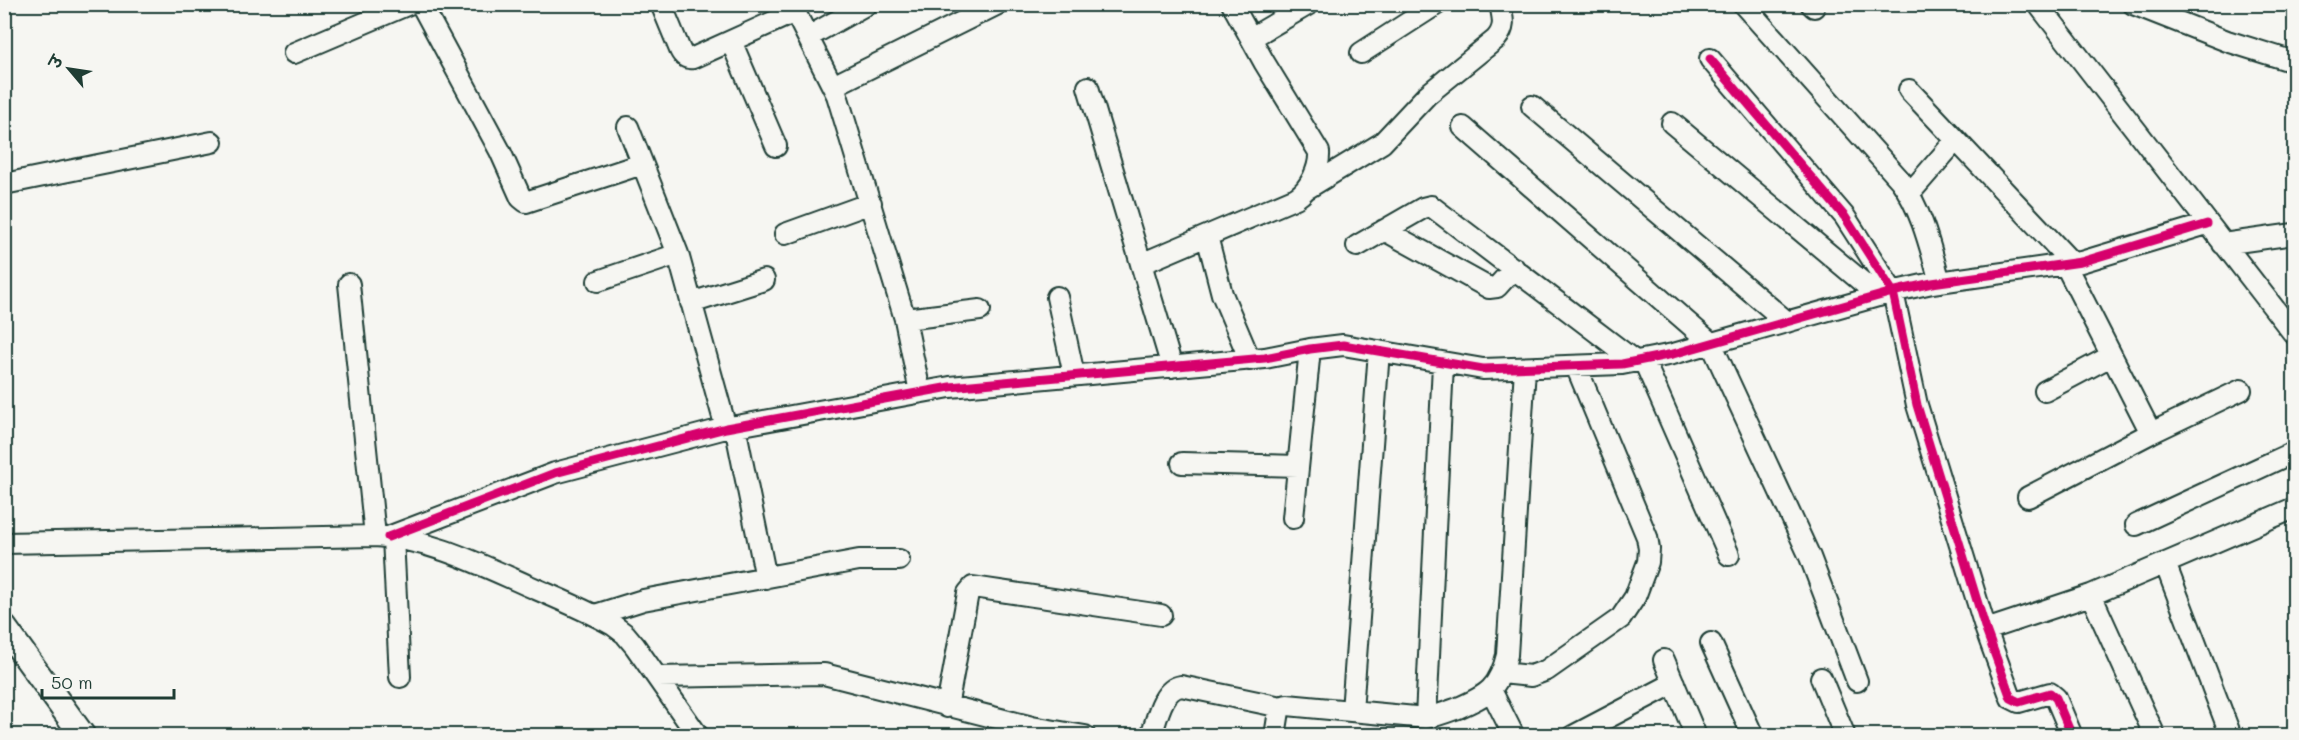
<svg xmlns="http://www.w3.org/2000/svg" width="2299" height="740" font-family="Mali,'Playpen Sans Deva',sans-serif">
<rect width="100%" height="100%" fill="#f6f6f2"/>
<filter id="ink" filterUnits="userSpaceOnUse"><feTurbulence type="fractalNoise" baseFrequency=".0167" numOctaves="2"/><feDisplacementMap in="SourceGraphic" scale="12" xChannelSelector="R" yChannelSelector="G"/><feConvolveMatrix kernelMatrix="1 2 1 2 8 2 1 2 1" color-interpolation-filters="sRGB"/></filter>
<g filter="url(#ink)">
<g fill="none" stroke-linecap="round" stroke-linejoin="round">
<!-- minor casing -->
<g stroke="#1f3d34" stroke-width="24">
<path id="minor" d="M 421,4 L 500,151 L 521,198 L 526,202 L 642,164
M 661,4 L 680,50 C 683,56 686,59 693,58 L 795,12
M 791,4 L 837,95 L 905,319 L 920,392
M 1743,4 L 1901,181 C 1922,211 1930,247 1940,282
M 1811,4 L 1814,7
M 2038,4 L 2294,334
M 2133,4 L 2227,41 L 2294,62
M 808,37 L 867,4
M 1251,38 L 1309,4
M 731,41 L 776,146
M 294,53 L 409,4
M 1361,53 L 1437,4
M 1710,59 L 1845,217 L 1893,292 L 1917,405 L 1986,630 L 2011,698 L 2019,702 L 2050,693 L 2056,698 L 2072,736
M 833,86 L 998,4
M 1088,87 L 1172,367
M 1909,90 L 2072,263
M 1532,106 L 1787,322
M 1672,123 L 1879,296
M 628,127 L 678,254 L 726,428
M 1463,127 L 1711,343 L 1810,557 L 1857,681
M 4,184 L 212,142
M 1308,188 L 1382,143 L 1427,95 L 1496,39 C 1506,27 1503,19 1500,4
M 1910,193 L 1956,140
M 1384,230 L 1489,288 L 1497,287 L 1514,268
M 785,234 L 871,203
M 1207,236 L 1222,294 L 1250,360
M 2223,244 L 2294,234
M 1357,246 L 1423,208 L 1431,206 L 1636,362
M 1141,264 L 1296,198 C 1310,189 1320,168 1319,152 L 1264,62 L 1232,4
M 2065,264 L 2151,433
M 598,281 L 678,254
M 349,284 L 375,536
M 1057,297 L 1074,375
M 691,303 L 764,280
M 905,319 L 980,310
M 1644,361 L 1729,555
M 2045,391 L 2111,356
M 735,426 L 766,578
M 1182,463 L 1298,466
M 2028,497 L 2151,433 L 2241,390
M 1293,518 L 1310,349
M 2136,525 L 2294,452
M 388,537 L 555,473 L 726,428 L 950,387 L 1265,358 L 1310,349 L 1343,345 L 1483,369 L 1622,364 L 1673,354 L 1896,291 L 1932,283 L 2081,262 L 2207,224
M 393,538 L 400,677
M 4,543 L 375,536 C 430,539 479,564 529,586 C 557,598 586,610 613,625 L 625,634 L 635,646 L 698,736
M 2165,563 L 2231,736
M 2091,595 L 2155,736
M 595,615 L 643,600 L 859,560 L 899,560
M 1986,630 L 2091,595 L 2294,508
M 1711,643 L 1753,736
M 1664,660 L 1696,736
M 1502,673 L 1531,676 L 1547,670 L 1621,618 L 1635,597 L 1648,562 L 1649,549 L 1647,537 L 1576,366
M 657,677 L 824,674 L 1032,727 L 1085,736
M 1821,678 L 1845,736
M 1491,690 L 1514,736
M 947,707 L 968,593 L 973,587 L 1161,615
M 1352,711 L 1379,351
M 1426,718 L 1443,364
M 1151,736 C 1157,719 1162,689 1181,686 L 1281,707
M 1275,736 L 1279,711 L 1281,707 L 1287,705 L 1426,718 C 1437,716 1447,712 1458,708 C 1488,695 1499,688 1507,655 L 1525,368
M 1573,736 L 1674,683"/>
</g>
<!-- major casing -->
<g stroke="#1f3d34" stroke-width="28">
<path id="major" d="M 4,627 L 83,736"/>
</g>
<!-- minor -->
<use href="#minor" stroke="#f6f6f2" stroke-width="20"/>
<!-- major -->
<use href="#major" stroke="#f6f6f2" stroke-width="24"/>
<!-- cycleway casing -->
<g stroke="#f6f6f2" stroke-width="13">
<path id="cycleway" d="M 1710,59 L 1845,217 L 1893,292 L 1917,405 L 1986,630 L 2011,698 L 2019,702 L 2050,693 L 2056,698 L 2072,736
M 388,537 L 555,473 L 726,428 L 950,387 L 1265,358 L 1310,349 L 1343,345 L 1483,369 L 1622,364 L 1673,354 L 1896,291 L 1932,283 L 2081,262 L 2207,224"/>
</g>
<!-- cycleway -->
<use href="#cycleway" stroke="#d6006c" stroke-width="9"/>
</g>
</g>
<!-- margin -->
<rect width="2299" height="740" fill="none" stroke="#f6f6f2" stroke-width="24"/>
<rect x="12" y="12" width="2275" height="716" fill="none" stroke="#1f3d34" stroke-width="2" filter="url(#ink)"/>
<!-- north arrow -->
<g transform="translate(69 69) rotate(299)" stroke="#f6f6f2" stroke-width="4.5" paint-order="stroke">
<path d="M0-4.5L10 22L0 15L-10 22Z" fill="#1f3d34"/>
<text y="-9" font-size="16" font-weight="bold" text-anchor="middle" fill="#1f3d34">उ</text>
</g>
<!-- scale -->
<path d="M42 689v9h132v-9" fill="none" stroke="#1f3d34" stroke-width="3"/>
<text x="51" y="689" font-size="18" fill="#1f3d34" stroke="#f6f6f2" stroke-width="4.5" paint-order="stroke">50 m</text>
</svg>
